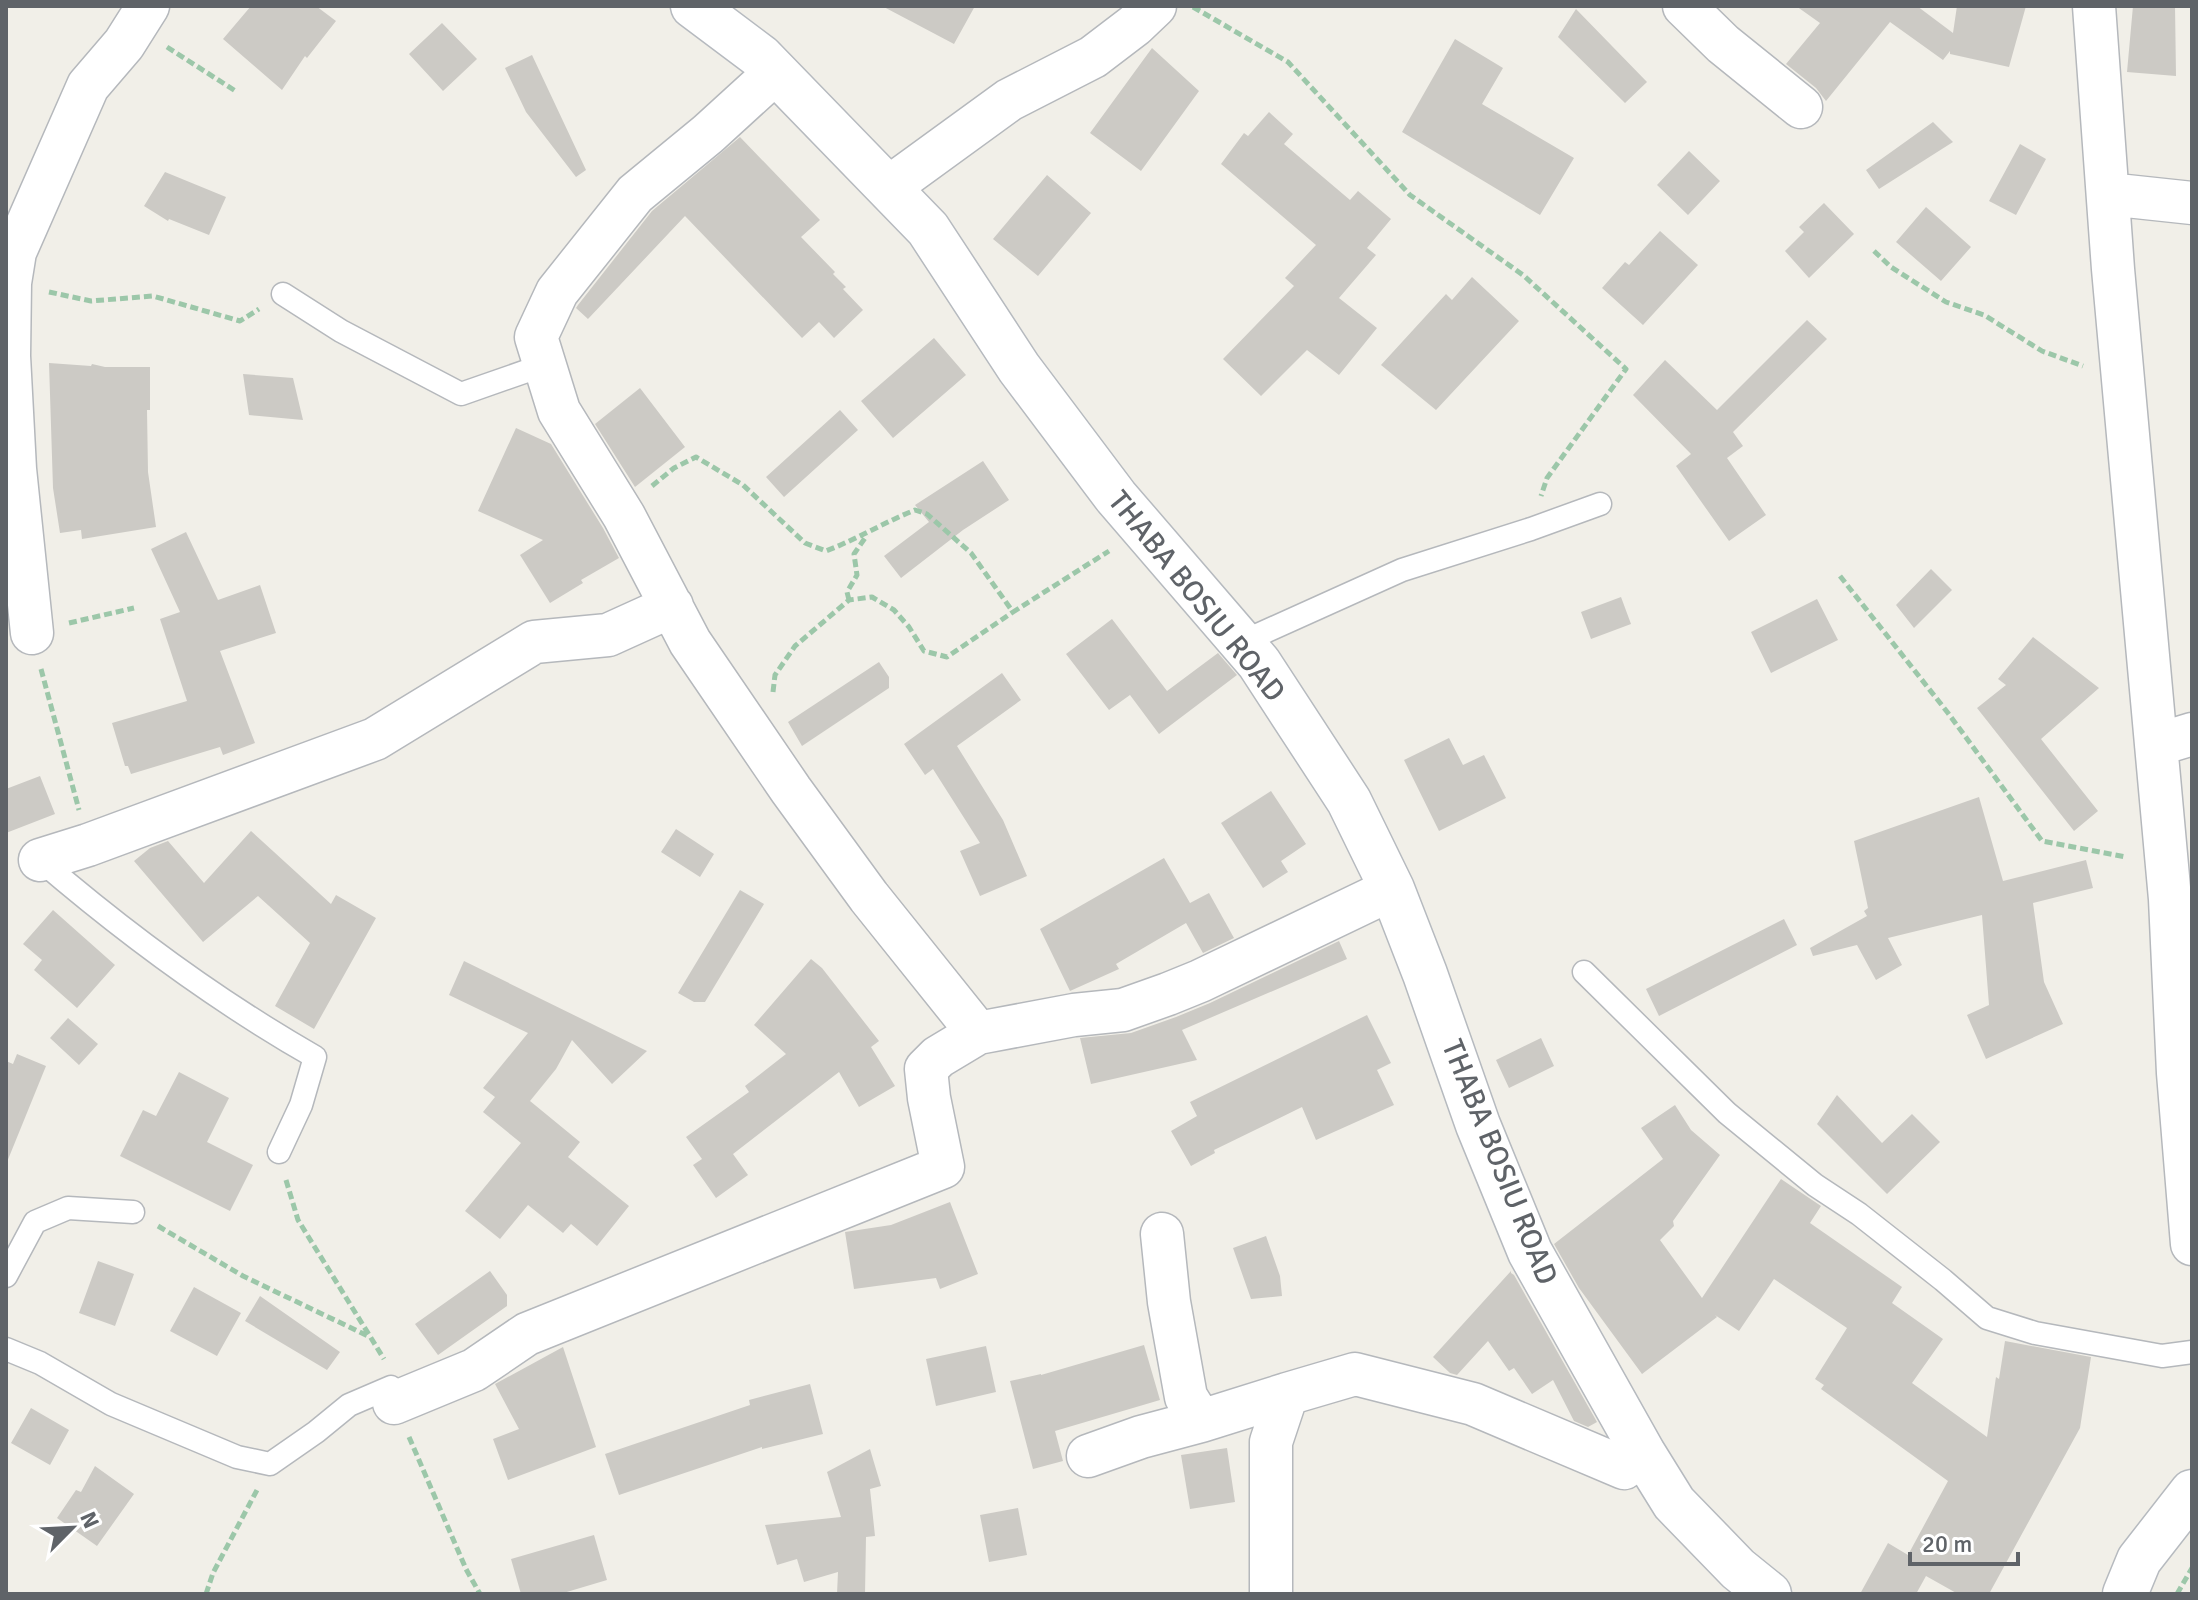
<svg xmlns="http://www.w3.org/2000/svg" width="2198" height="1600" font-family="Signika,sans-serif">
<rect width="100%" height="100%" fill="#f1efe8"/>
<!-- building -->
<path fill="#cccac5" d="M 251,6 L 316,6 L 336,21 L 307,58 L 305,56 L 282,90 L 223,39 Z
M 882,6 L 975,6 L 954,44 Z
M 1796,6 L 1917,6 L 1953,33 L 1957,6 L 2026,6 L 2009,67 L 1950,54 L 1950,51 L 1943,60 L 1890,22 L 1826,101 L 1816,88 L 1786,64 L 1820,23 Z
M 2133,6 L 2175,6 L 2176,76 L 2127,72 Z
M 1576,9 L 1647,82 L 1625,103 L 1558,37 Z
M 442,23 L 477,59 L 443,91 L 409,54 Z
M 1455,39 L 1503,68 L 1482,104 L 1574,158 L 1540,215 L 1402,132 Z
M 1152,48 L 1199,91 L 1141,171 L 1090,133 Z
M 532,55 L 586,170 L 576,177 L 526,112 L 505,68 Z
M 1269,112 L 1293,134 L 1284,144 L 1350,200 L 1358,191 L 1391,219 L 1367,248 L 1376,255 L 1339,298 L 1377,328 L 1339,375 L 1307,350 L 1261,396 L 1223,359 L 1294,286 L 1285,278 L 1316,245 L 1221,164 L 1244,133 L 1248,136 Z
M 1933,122 L 1953,142 L 1879,189 L 1866,170 Z
M 740,137 L 820,220 L 801,237 L 835,272 L 833,274 L 846,287 L 843,289 L 863,310 L 834,338 L 819,322 L 802,338 L 685,216 L 588,319 L 576,308 L 578,305 L 652,211 Z
M 2020,144 L 2046,159 L 2016,215 L 1989,201 Z
M 1689,151 L 1720,181 L 1688,215 L 1657,185 Z
M 165,172 L 226,197 L 209,235 L 169,219 L 168,221 L 144,206 Z
M 1047,175 L 1091,213 L 1038,276 L 993,239 Z
M 1824,203 L 1854,234 L 1809,278 L 1785,251 L 1804,232 L 1799,227 Z
M 1926,207 L 1971,247 L 1941,281 L 1896,242 Z
M 1660,231 L 1698,265 L 1643,325 L 1602,288 L 1625,262 L 1629,265 Z
M 1472,277 L 1519,321 L 1436,410 L 1381,365 L 1446,294 L 1452,300 Z
M 1807,320 L 1827,339 L 1733,432 L 1743,446 L 1727,458 L 1766,515 L 1729,541 L 1676,466 L 1691,454 L 1633,395 L 1665,360 L 1717,410 Z
M 934,338 L 966,375 L 893,438 L 861,401 Z
M 49,363 L 91,366 L 92,364 L 105,367 L 150,367 L 150,410 L 147,410 L 148,472 L 156,527 L 82,539 L 81,530 L 60,533 L 53,488 Z
M 243,374 L 293,378 L 303,420 L 249,415 Z
M 640,388 L 685,447 L 635,487 L 595,424 Z
M 840,410 L 858,430 L 784,497 L 766,477 Z
M 516,428 L 551,444 L 603,528 L 619,558 L 581,580 L 583,583 L 550,603 L 520,555 L 543,540 L 478,511 Z
M 983,461 L 1009,500 L 963,530 L 901,578 L 884,556 L 929,522 L 915,505 Z
M 186,532 L 218,600 L 260,585 L 276,633 L 220,651 L 255,743 L 223,755 L 220,747 L 131,774 L 128,766 L 125,766 L 112,723 L 187,701 L 160,619 L 180,612 L 151,549 Z
M 1931,569 L 1952,590 L 1914,628 L 1896,605 Z
M 1621,597 L 1631,624 L 1591,639 L 1581,612 Z
M 1817,599 L 1838,640 L 1771,673 L 1751,632 Z
M 1112,619 L 1167,691 L 1218,653 L 1237,675 L 1159,734 L 1130,695 L 1109,710 L 1066,654 Z
M 2033,637 L 2099,688 L 2041,739 L 2098,811 L 2074,831 L 1977,708 L 2006,685 L 1998,679 Z
M 879,662 L 889,677 L 889,688 L 802,746 L 788,722 Z
M 1002,673 L 1021,700 L 957,746 L 1003,820 L 1027,876 L 980,896 L 960,851 L 980,843 L 933,769 L 925,775 L 904,744 Z
M 1449,738 L 1463,765 L 1484,755 L 1506,798 L 1439,831 L 1404,760 Z
M 40,776 L 55,814 L 6,833 L 6,789 Z
M 1271,791 L 1306,844 L 1281,861 L 1288,872 L 1263,888 L 1221,823 Z
M 1979,797 L 2003,881 L 2086,860 L 2093,888 L 2033,903 L 2044,982 L 2063,1024 L 1986,1059 L 1967,1015 L 1989,1005 L 1982,915 L 1888,938 L 1902,965 L 1876,980 L 1857,945 L 1813,956 L 1810,948 L 1867,916 L 1864,911 L 1868,908 L 1854,841 Z
M 676,829 L 714,854 L 700,877 L 661,852 Z
M 251,831 L 331,904 L 336,895 L 376,918 L 314,1029 L 275,1006 L 310,943 L 258,896 L 203,942 L 134,861 L 150,848 L 168,841 L 204,883 Z
M 1164,858 L 1190,903 L 1209,893 L 1234,938 L 1203,953 L 1186,923 L 1116,964 L 1119,969 L 1070,991 L 1040,929 Z
M 740,890 L 764,904 L 705,1002 L 694,1002 L 678,993 Z
M 53,910 L 115,965 L 77,1008 L 34,970 L 42,960 L 23,944 Z
M 1784,919 L 1797,945 L 1659,1016 L 1646,989 Z
M 1339,941 L 1347,959 L 1182,1030 L 1197,1060 L 1091,1084 L 1080,1038 L 1131,1033 L 1176,1017 L 1210,1003 Z
M 811,959 L 822,968 L 879,1041 L 871,1047 L 895,1086 L 859,1107 L 839,1072 L 733,1154 L 748,1175 L 716,1198 L 693,1165 L 702,1159 L 686,1137 L 749,1092 L 745,1086 L 786,1054 L 754,1025 Z
M 464,961 L 647,1051 L 612,1084 L 572,1040 L 556,1069 L 530,1101 L 580,1142 L 568,1157 L 629,1206 L 597,1246 L 571,1224 L 563,1233 L 528,1205 L 500,1239 L 465,1211 L 521,1143 L 483,1112 L 495,1097 L 483,1088 L 528,1033 L 449,995 Z
M 1367,1015 L 1391,1063 L 1377,1070 L 1394,1105 L 1316,1140 L 1302,1107 L 1214,1150 L 1215,1153 L 1191,1166 L 1171,1131 L 1197,1116 L 1190,1102 Z
M 68,1018 L 98,1044 L 79,1065 L 50,1038 Z
M 1541,1038 L 1554,1066 L 1509,1088 L 1496,1060 Z
M 17,1054 L 46,1066 L 7,1162 L 6,1061 L 13,1064 Z
M 179,1072 L 229,1098 L 207,1142 L 253,1165 L 230,1211 L 120,1156 L 143,1110 L 156,1116 Z
M 1837,1095 L 1882,1143 L 1912,1114 L 1940,1142 L 1887,1194 L 1817,1124 Z
M 1675,1105 L 1691,1130 L 1720,1155 L 1673,1221 L 1674,1226 L 1660,1240 L 1702,1298 L 1781,1179 L 1821,1206 L 1810,1223 L 1902,1287 L 1892,1303 L 1943,1339 L 1912,1383 L 1987,1437 L 1996,1377 L 1999,1379 L 2005,1341 L 2091,1357 L 2080,1428 L 1989,1594 L 1958,1594 L 1926,1576 L 1916,1594 L 1860,1594 L 1888,1543 L 1908,1555 L 1948,1481 L 1821,1389 L 1824,1385 L 1815,1379 L 1847,1328 L 1774,1279 L 1739,1331 L 1715,1315 L 1717,1317 L 1642,1374 L 1579,1288 L 1554,1244 L 1663,1159 L 1641,1128 Z
M 950,1202 L 978,1274 L 940,1289 L 936,1278 L 854,1289 L 845,1232 L 891,1225 Z
M 1266,1236 L 1280,1276 L 1282,1296 L 1251,1299 L 1233,1248 Z
M 98,1261 L 134,1274 L 115,1326 L 79,1313 Z
M 490,1271 L 507,1295 L 507,1306 L 438,1355 L 415,1324 Z
M 1511,1271 L 1511,1273 L 1514,1275 L 1597,1422 L 1588,1427 L 1574,1421 L 1553,1380 L 1532,1394 L 1514,1368 L 1509,1371 L 1488,1341 L 1457,1375 L 1450,1373 L 1433,1357 Z
M 194,1287 L 241,1313 L 217,1356 L 170,1331 Z
M 260,1296 L 340,1352 L 327,1370 L 245,1321 Z
M 1144,1345 L 1160,1400 L 1055,1431 L 1063,1461 L 1033,1469 L 1010,1381 L 1041,1374 L 1041,1375 Z
M 986,1346 L 996,1392 L 936,1406 L 926,1359 Z
M 563,1347 L 596,1447 L 508,1480 L 493,1439 L 519,1429 L 495,1384 Z
M 810,1384 L 823,1434 L 762,1449 L 762,1447 L 619,1495 L 605,1454 L 750,1405 L 749,1400 Z
M 31,1408 L 69,1430 L 50,1465 L 11,1443 Z
M 1227,1448 L 1235,1502 L 1190,1509 L 1181,1455 Z
M 870,1449 L 881,1486 L 870,1489 L 875,1536 L 866,1537 L 865,1594 L 837,1594 L 838,1572 L 804,1582 L 797,1559 L 777,1565 L 765,1525 L 841,1517 L 827,1472 Z
M 95,1466 L 134,1494 L 97,1546 L 57,1518 L 76,1490 L 81,1492 Z
M 1018,1508 L 1027,1555 L 989,1562 L 980,1515 Z
M 594,1535 L 607,1580 L 560,1594 L 521,1594 L 511,1559 Z"/>
<g fill="none" stroke-linecap="round" stroke-linejoin="round">
<!-- lane casing -->
<g stroke="#b5b8bc" stroke-width="25">
<path id="lane" d="M 283,294 L 341,331 L 461,394 L 544,365
M 1240,643 L 1402,570 L 1531,529 L 1600,504
M 40,860 C 125,933 217,1001 315,1057 L 301,1105 L 279,1152
M 1584,972 L 1727,1113 L 1815,1185 L 1859,1214 L 1943,1280 L 1987,1318 L 2035,1333 L 2162,1356 L 2192,1352
M 6,1276 L 35,1222 L 68,1208 L 133,1212
M 6,1349 L 40,1363 L 111,1404 L 237,1457 L 270,1464 L 316,1432 L 349,1405 L 391,1387"/>
</g>
<!-- street casing -->
<g stroke="#b5b8bc" stroke-width="45">
<path id="street" d="M 1684,6 L 1723,44 L 1801,107
M 2094,6 L 2113,269 L 2170,899 L 2178,1073 L 2192,1244
M 776,72 L 708,134 L 635,194 L 557,292 L 536,337 L 559,411 L 624,516 L 690,642 L 791,790 L 869,897 L 978,1033
M 888,188 L 1009,100 L 1093,57 L 1135,25 L 1155,6
M 2108,194 L 2192,203
M 32,633 L 15,469 L 9,356 L 10,283 L 15,252 L 88,86 L 124,44 L 148,6
M 2156,745 L 2192,734
M 40,860 L 88,845 L 375,739 L 534,642 L 608,635 L 672,606
M 1162,1234 L 1169,1302 L 1186,1397 L 1201,1421 L 1287,1394
M 394,1403 L 474,1370 L 527,1334 L 943,1167 L 929,1098 L 926,1069 L 938,1057 L 978,1033 L 1074,1015 L 1123,1010 L 1168,994 L 1200,981 L 1392,889
M 1088,1456 L 1141,1437 L 1201,1421
M 1271,1594 L 1271,1442 L 1287,1394 L 1355,1374 L 1473,1404 L 1624,1468 L 1643,1453"/>
</g>
<!-- secondary casing -->
<g stroke="#b6babf" stroke-width="47">
<path id="secondary" d="M 693,6 L 761,57 L 928,229 L 1019,368 L 1116,497 L 1259,663 L 1349,801 L 1392,889 L 1425,974 L 1478,1125 L 1530,1252 L 1643,1453 L 1674,1503 L 1738,1569 L 1769,1594
M 2125,1594 L 2139,1560 L 2192,1492"/>
</g>
<!-- path -->
<path stroke="#9cc7a9" stroke-width="5" stroke-dasharray="8 4" stroke-linecap="butt" d="M 1193,7 L 1288,62 L 1410,195 L 1523,275 L 1626,369 L 1547,478 L 1541,496
M 167,47 L 237,92
M 1874,251 L 1891,267 L 1946,302 L 1984,315 L 2042,351 L 2083,366
M 49,292 L 91,301 L 153,296 L 240,321 L 259,309
M 652,486 L 674,468 L 696,457 L 743,485 L 805,543 L 826,551 C 857,539 885,522 915,510 L 927,514 L 971,553 L 1013,612 L 1109,551
M 1840,576 L 1948,713 L 2042,841 L 2126,857
M 849,600 L 847,592 L 857,575 L 854,554 L 867,535
M 69,623 L 134,608
M 41,669 L 79,810
M 773,692 L 775,675 L 795,646 L 849,600 L 872,597 L 894,610 L 909,627 L 924,651 L 947,657 L 1013,612
M 286,1180 L 298,1220 L 384,1359
M 158,1226 L 243,1276 L 368,1336
M 409,1437 L 466,1569 L 480,1594
M 206,1594 L 213,1573 L 257,1490
M 2177,1594 L 2192,1568"/>
<!-- lane -->
<use href="#lane" stroke="#fff" stroke-width="22"/>
<!-- street -->
<use href="#street" stroke="#fff" stroke-width="42"/>
<!-- secondary -->
<use href="#secondary" stroke="#fff" stroke-width="44"/>
</g>
<g text-anchor="middle" stroke-width="8" stroke-linejoin="round" paint-order="stroke">
<!-- street labels -->
<g font-size="30" fill="#5f6368" stroke="#fff">
<text transform="translate(1197 596) rotate(51)" y="10">THABA BOSIU ROAD</text>
<text transform="translate(1500 1162) rotate(68)" y="10">THABA BOSIU ROAD</text>
</g>
</g>
<!-- border -->
<rect width="2198" height="1600" fill="none" stroke="#5f6368" stroke-width="16"/>
<!-- north arrow -->
<g transform="translate(72 1528) rotate(66)" stroke="#ffffff" stroke-width="6" paint-order="stroke">
<path d="M0-6L14 30L0 20L-14 30Z" fill="#5f6368"/>
<text y="-12" font-size="22" font-weight="bold" text-anchor="middle" fill="#5f6368">N</text>
</g>
<!-- scale -->
<path d="M1910 1552v12h108v-12" fill="none" stroke="#5f6368" stroke-width="4"/>
<text x="1922" y="1552" font-size="24" fill="#5f6368" stroke="#ffffff" stroke-width="6" paint-order="stroke">20 m</text>
</svg>
